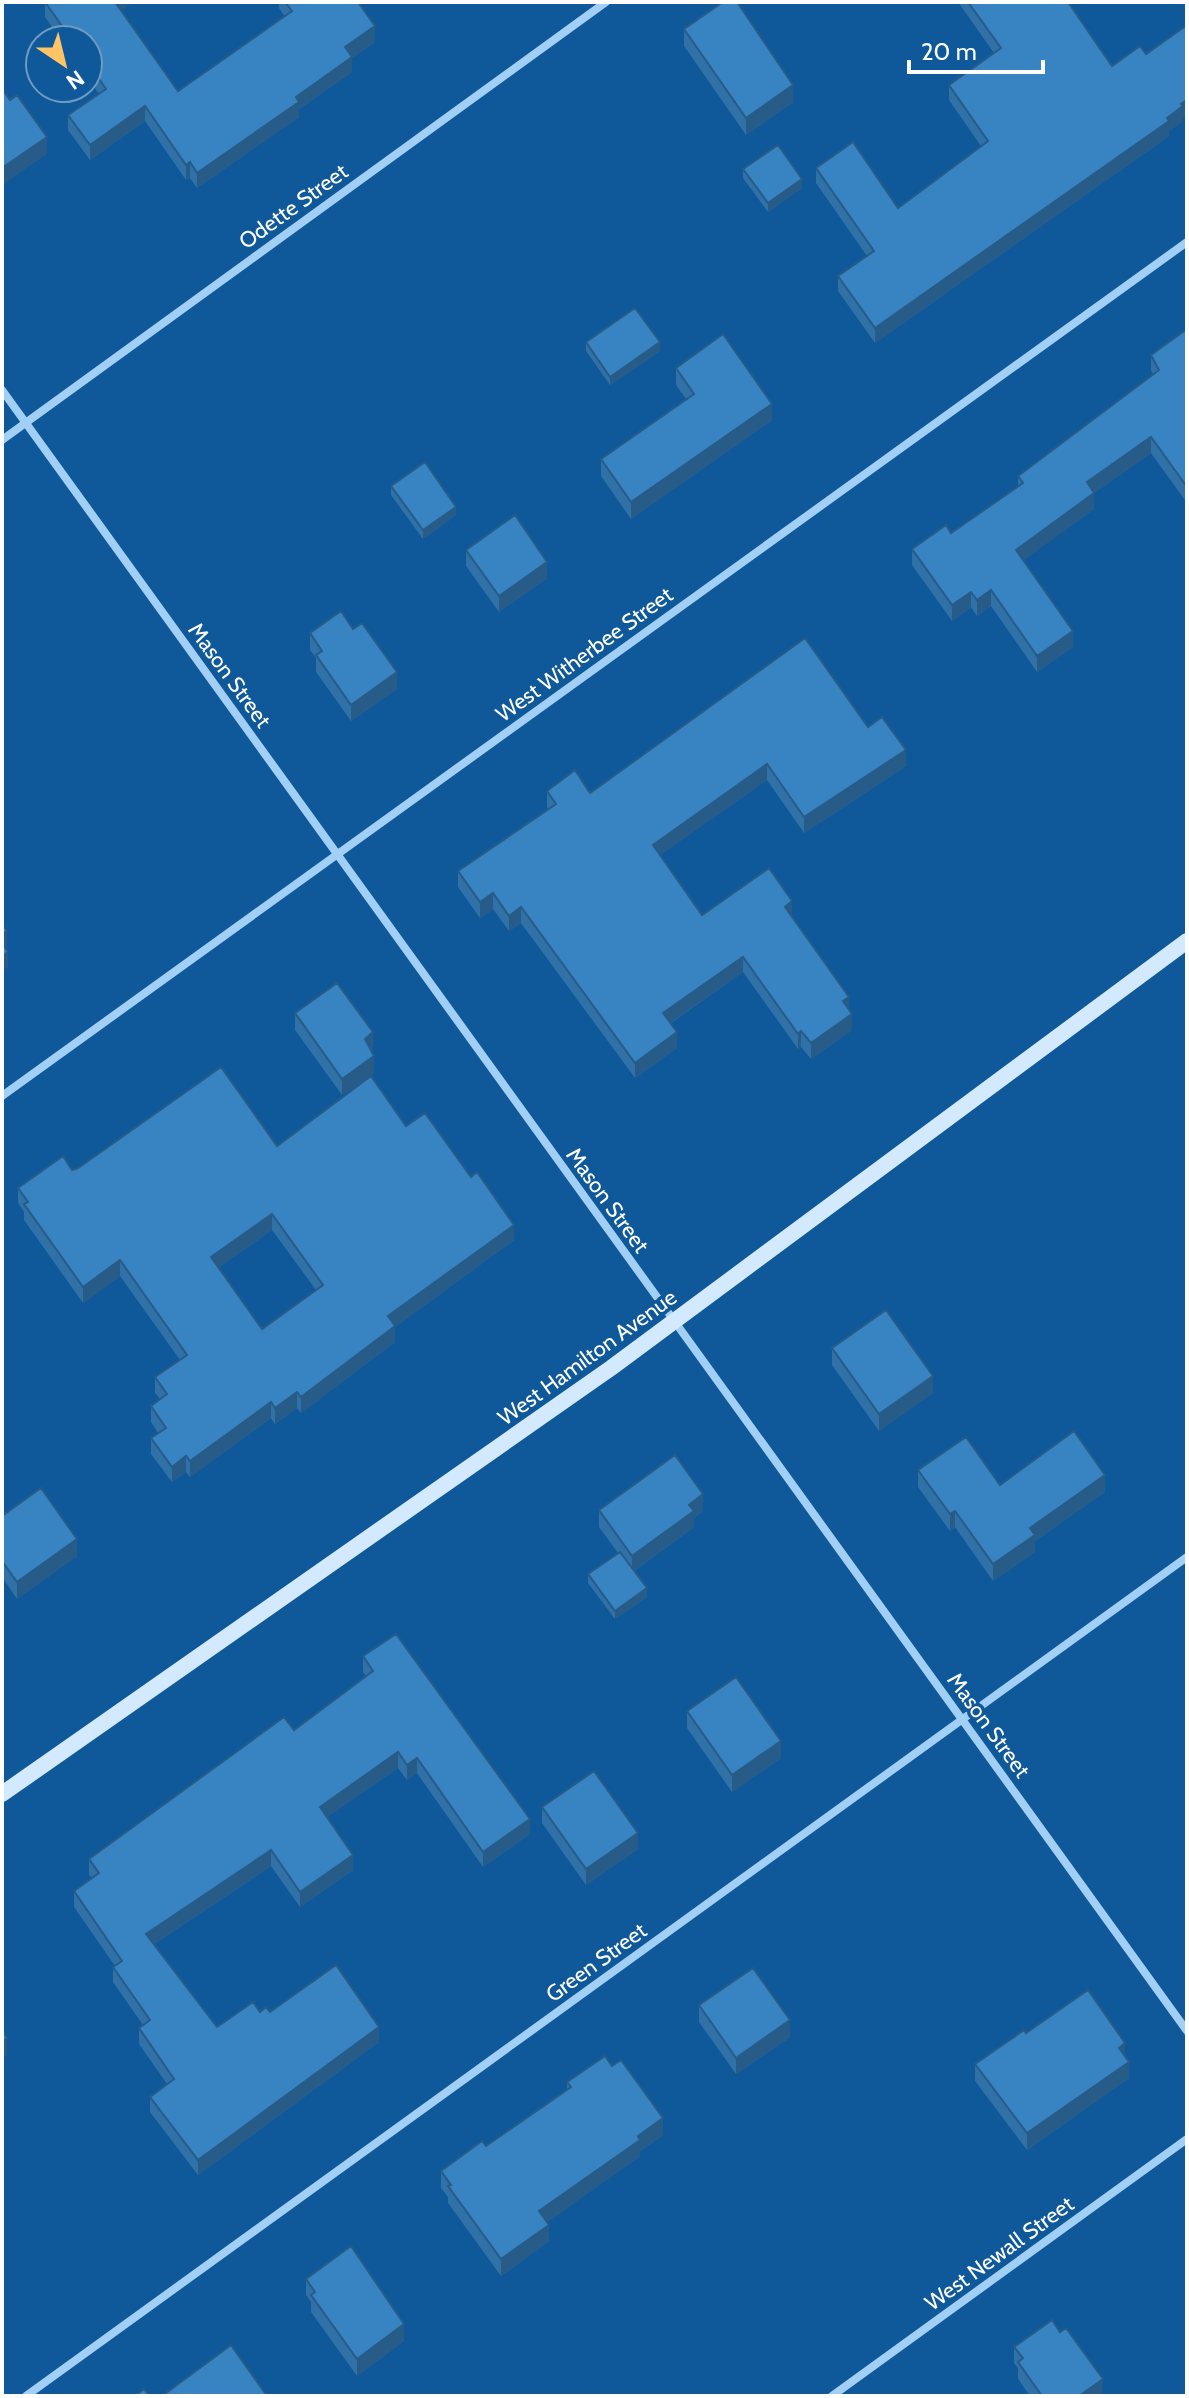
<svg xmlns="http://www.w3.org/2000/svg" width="1189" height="2398" font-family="Cabin,sans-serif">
<rect width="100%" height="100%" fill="#0f599a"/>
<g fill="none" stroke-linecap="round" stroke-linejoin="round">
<!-- street -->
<path stroke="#a2cff5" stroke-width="8" d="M 2,390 L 1187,2031
M 2,440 L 606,2
M 2,1096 L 1187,242
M 26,2396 L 1187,1557
M 832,2396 L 1187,2139"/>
<!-- secondary -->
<path stroke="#d2e9fe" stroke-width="16" d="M 2,1794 L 611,1368 L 1187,941"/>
</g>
<!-- wall -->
<path fill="#3071a7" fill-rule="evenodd" d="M 45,2 L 121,11 L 178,91 L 285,17 L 279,8 L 279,2 L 358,2 L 375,42 L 352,58 L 352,72 L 299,109 L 299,117 L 197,188 L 190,178 L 186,180 L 145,121 L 90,160 L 68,130 L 68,115 L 99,94 L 88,79 L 88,40 L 61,40 L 45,17 Z
M 958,2 L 1068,2 L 1112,66 L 1146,54 L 1187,25 L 1187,115 L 1183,118 L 1183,121 L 1169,131 L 1169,136 L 875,343 L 838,291 L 838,276 L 867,256 L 816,183 L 816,168 L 898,208 L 981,146 L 949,100 L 949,85 L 994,53 Z
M 684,29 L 793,102 L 746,135 L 684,46 Z
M 743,169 L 802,188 L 768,212 L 743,178 Z
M 1187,329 L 1187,503 L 1151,453 L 1094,493 L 1094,509 L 1023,560 L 1073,647 L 1037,672 L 991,606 L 977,616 L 971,607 L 952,621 L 912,565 L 912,549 L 951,533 L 1018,487 L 1018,476 L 1153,374 L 1151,370 L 1151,355 Z
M 586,342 L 660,351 L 610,385 L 586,351 Z
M 676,368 L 772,420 L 631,519 L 601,476 L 601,459 L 686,399 L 676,385 Z
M 391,486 L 456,515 L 423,539 L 391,495 Z
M 466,550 L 547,578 L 499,612 L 466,566 Z
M 310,633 L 397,689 L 351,721 L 316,672 L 316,658 L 310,650 Z
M 868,727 L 906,766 L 804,833 L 767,780 L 660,855 L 702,915 L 792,917 L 849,1009 L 852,1030 L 811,1059 L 801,1047 L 798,1049 L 743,972 L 671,1023 L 677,1048 L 635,1078 L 521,923 L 509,931 L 493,909 L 480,918 L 458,887 L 458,871 L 548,809 L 547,807 L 547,791 L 590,793 Z
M 295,1013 L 373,1049 L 371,1050 L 374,1073 L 342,1095 L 295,1030 Z
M 406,1126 L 514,1240 L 395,1327 L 395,1342 L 301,1413 L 297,1408 L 275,1424 L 271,1418 L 190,1477 L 186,1472 L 172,1482 L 151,1454 L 151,1438 L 158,1433 L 151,1422 L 151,1406 L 160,1399 L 155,1393 L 155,1377 L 180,1360 L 120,1276 L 83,1303 L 24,1220 L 24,1212 L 18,1203 L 18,1188 L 72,1170 L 277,1146 ZM 272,1230 L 316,1290 L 262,1329 L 218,1268 Z
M 832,1348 L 933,1393 L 879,1431 L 832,1365 Z
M 918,1470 L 1000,1485 L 1105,1492 L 1035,1541 L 1035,1552 L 993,1581 L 955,1527 L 950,1531 L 918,1487 Z
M 599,1510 L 703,1511 L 694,1518 L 694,1527 L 634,1571 L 647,1597 L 615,1619 L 588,1583 L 588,1574 L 618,1553 L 599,1527 Z
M 2,1516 L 77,1556 L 17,1599 L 2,1577 Z
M 363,1656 L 530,1834 L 483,1867 L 417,1773 L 407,1780 L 398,1768 L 327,1817 L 353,1870 L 300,1907 L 271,1866 L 154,1944 L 217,2027 L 260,2012 L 270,2012 L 379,2042 L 198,2175 L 150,2112 L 150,2097 L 167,2084 L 139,2044 L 139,2028 L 143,2025 L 113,1982 L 113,1967 L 115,1966 L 74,1907 L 74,1891 L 92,1878 L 89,1875 L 89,1859 L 294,1730 L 366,1676 L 363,1672 Z
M 687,1711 L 781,1758 L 732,1792 L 687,1728 Z
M 542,1807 L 638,1849 L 586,1885 L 542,1823 Z
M 699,2005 L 790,2037 L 736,2074 L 699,2022 Z
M 1026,2033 L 1125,2057 L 1129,2078 L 1027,2150 L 975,2081 L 975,2064 Z
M 567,2082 L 663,2135 L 640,2151 L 640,2156 L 547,2222 L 549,2241 L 501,2276 L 448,2203 L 448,2197 L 441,2188 L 441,2171 L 486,2146 L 567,2089 Z
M 306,2279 L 404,2341 L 357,2376 L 311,2312 L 311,2302 L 306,2295 Z
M 1014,2347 L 1103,2396 L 1030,2396 L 1018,2379 L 1018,2368 L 1014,2363 Z"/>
<!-- shaded-wall -->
<path fill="#275c88" d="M 114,2 L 134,2 L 114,16 Z
M 375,26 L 375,42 L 352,58 L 352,72 L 299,109 L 299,117 L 197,188 L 197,173 L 345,47 Z
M 793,85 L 793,102 L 746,135 L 746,118 Z
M 1187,100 L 1187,115 L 1183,118 L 1183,121 L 1169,131 L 1169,136 L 875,343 L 875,328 L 1167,118 Z
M 145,106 L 145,121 L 90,160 L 90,145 Z
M 47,137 L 47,154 L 2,185 L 2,168 Z
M 190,162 L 190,178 L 186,180 L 186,165 Z
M 802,179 L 802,188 L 768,212 L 768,203 Z
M 660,342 L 660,351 L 610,385 L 610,377 Z
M 772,404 L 772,420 L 631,519 L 631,502 Z
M 1151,437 L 1151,453 L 1087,498 L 1087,482 Z
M 1094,493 L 1094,509 L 1016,566 L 1016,550 Z
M 456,507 L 456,515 L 423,539 L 423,530 Z
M 547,562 L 547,578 L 499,612 L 499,596 Z
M 991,590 L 991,606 L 977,616 L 977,600 Z
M 971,592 L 971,607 L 952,621 L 952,605 Z
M 1073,631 L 1073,647 L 1037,672 L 1037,656 Z
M 397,672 L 397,689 L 351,721 L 351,705 Z
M 906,750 L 906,766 L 804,833 L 804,817 Z
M 767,764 L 767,780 L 653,860 L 653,845 Z
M 493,893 L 493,909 L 480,918 L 480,902 Z
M 792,901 L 792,917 L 785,907 Z
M 521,907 L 521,923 L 509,931 L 509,916 Z
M 7,931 L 7,946 L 2,949 L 2,934 Z
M 8,952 L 8,967 L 2,971 L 2,956 Z
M 743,957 L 743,972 L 663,1028 L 663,1013 Z
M 849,997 L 849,1013 L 843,1001 Z
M 852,1014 L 852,1030 L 811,1059 L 811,1043 Z
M 801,1031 L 801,1047 L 798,1049 L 798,1034 Z
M 373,1032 L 373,1049 L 365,1055 L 365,1039 Z
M 677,1032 L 677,1048 L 635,1078 L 635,1063 Z
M 374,1056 L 374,1073 L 342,1095 L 342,1079 Z
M 272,1214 L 272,1230 L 211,1273 L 211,1257 Z
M 514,1225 L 514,1240 L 395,1327 L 395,1342 L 301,1413 L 301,1397 L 388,1316 Z
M 120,1260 L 120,1276 L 83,1303 L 83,1287 Z
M 933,1376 L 933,1393 L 879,1431 L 879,1414 Z
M 297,1392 L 297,1408 L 275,1424 L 275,1408 Z
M 271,1402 L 271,1418 L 190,1477 L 190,1461 Z
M 186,1456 L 186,1472 L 172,1482 L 172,1467 Z
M 1105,1475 L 1105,1492 L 1035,1541 L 1035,1552 L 993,1581 L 993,1564 L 1030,1528 Z
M 703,1494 L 703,1511 L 694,1518 L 694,1527 L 632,1572 L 632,1556 L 689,1505 Z
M 955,1511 L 955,1527 L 950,1531 L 950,1514 Z
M 77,1539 L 77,1556 L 17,1599 L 17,1582 Z
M 647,1588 L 647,1597 L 615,1619 L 615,1611 Z
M 781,1741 L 781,1758 L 732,1792 L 732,1775 Z
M 398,1752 L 398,1768 L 320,1822 L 320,1807 Z
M 417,1758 L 417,1773 L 407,1780 L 407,1765 Z
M 530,1819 L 530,1834 L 483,1867 L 483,1852 Z
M 638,1833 L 638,1849 L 586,1885 L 586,1869 Z
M 271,1850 L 271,1866 L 146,1949 L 146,1934 Z
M 353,1855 L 353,1870 L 300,1907 L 300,1892 Z
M 790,2020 L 790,2037 L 736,2074 L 736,2058 Z
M 379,2027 L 379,2042 L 198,2175 L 198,2160 Z
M 7,2038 L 7,2055 L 2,2058 L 2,2042 Z
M 1125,2043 L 1125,2060 L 1119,2048 Z
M 1129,2062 L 1129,2078 L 1027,2150 L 1027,2133 Z
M 663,2118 L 663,2135 L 640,2151 L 640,2156 L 539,2228 L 539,2211 Z
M 549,2225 L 549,2241 L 501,2276 L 501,2259 Z
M 404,2324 L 404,2341 L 357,2376 L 357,2359 Z
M 1103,2379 L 1102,2396 L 1079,2396 Z"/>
<!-- building -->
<path fill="#3883c2" stroke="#275c88" stroke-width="2" fill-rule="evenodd" d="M 45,2 L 115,2 L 178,91 L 292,11 L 285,2 L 358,2 L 375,26 L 345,47 L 352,57 L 296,97 L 299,102 L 197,173 L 190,162 L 186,165 L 145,106 L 90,145 L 68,115 L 106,89 L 88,63 L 88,40 L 72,40 Z
M 723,2 L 737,2 L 793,85 L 746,118 L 684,29 Z
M 968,2 L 1068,2 L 1112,66 L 1140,46 L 1146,54 L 1187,25 L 1187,100 L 1181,104 L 1183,106 L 1167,118 L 1169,121 L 875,328 L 838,276 L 874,251 L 816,168 L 853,142 L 898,208 L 988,141 L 949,85 L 1001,48 Z
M 2,89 L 10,100 L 17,95 L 47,137 L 2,168 Z
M 778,145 L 802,179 L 768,203 L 743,169 Z
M 635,308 L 660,342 L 610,377 L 586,342 Z
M 1187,329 L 1187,487 L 1151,437 L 1087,482 L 1094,493 L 1016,550 L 1073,631 L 1037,656 L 991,590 L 977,600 L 971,592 L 952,605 L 912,549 L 946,525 L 951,533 L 1023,483 L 1018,476 L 1159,370 L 1151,355 Z
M 723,334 L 772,404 L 631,502 L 601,459 L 694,394 L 676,368 Z
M 425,462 L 456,507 L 423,530 L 391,486 Z
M 515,515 L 547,562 L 499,596 L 466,550 Z
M 341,611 L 353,629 L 362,623 L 397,672 L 351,705 L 316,655 L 322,651 L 310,633 Z
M 805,638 L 868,727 L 882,717 L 906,750 L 804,817 L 767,764 L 653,845 L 702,915 L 769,868 L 792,901 L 785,907 L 849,997 L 843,1001 L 852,1014 L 811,1043 L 801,1031 L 798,1034 L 743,957 L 663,1013 L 677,1032 L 635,1063 L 521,907 L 509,916 L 493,893 L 480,902 L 458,871 L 556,804 L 547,791 L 575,770 L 590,793 Z
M 2,924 L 7,931 L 2,934 Z
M 2,943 L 8,952 L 2,956 Z
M 337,983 L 373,1032 L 365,1039 L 374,1056 L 342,1079 L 295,1013 Z
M 221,1067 L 277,1146 L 371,1076 L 406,1126 L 425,1113 L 471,1177 L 477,1172 L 514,1225 L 388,1316 L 395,1326 L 301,1397 L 297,1392 L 275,1408 L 271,1402 L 190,1461 L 186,1456 L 172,1467 L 151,1438 L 166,1428 L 151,1406 L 167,1394 L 155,1377 L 187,1355 L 120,1260 L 83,1287 L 24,1204 L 28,1202 L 18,1188 L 63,1156 L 72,1170 L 78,1168 ZM 272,1214 L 323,1285 L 262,1329 L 211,1257 Z
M 886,1310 L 933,1376 L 879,1414 L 832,1348 Z
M 1074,1431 L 1105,1475 L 1030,1528 L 1035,1535 L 993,1564 L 955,1511 L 950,1514 L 918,1470 L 966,1437 L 1000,1485 Z
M 675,1455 L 703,1494 L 689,1505 L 694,1511 L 632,1556 L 599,1510 Z
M 41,1488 L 77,1539 L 17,1582 L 2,1561 L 2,1516 Z
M 620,1552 L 647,1588 L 615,1611 L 588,1574 Z
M 396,1634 L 530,1819 L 483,1852 L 417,1758 L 407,1765 L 398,1752 L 320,1807 L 353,1855 L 300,1892 L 271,1850 L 146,1934 L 217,2027 L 253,2002 L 260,2012 L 266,2007 L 270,2012 L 336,1965 L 379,2027 L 198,2160 L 150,2097 L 174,2079 L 139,2028 L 150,2020 L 113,1967 L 122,1961 L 74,1891 L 99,1873 L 89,1859 L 284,1717 L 294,1730 L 373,1671 L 363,1656 Z
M 736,1677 L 781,1741 L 732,1775 L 687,1711 Z
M 594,1771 L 638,1833 L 586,1869 L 542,1807 Z
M 753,1968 L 790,2020 L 736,2058 L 699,2005 Z
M 1088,1990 L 1125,2043 L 1119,2048 L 1129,2062 L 1027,2133 L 975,2064 L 1024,2030 L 1026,2033 Z
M 2,2030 L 7,2038 L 2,2042 Z
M 605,2056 L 612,2066 L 621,2060 L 663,2118 L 638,2136 L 640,2140 L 539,2211 L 549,2225 L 501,2259 L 448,2186 L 451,2185 L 441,2171 L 482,2141 L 486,2146 L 571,2087 L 567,2082 Z
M 351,2246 L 404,2324 L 357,2359 L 311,2295 L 315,2292 L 306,2279 Z
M 1052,2320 L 1060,2332 L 1066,2328 L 1103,2379 L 1079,2396 L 1042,2396 L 1018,2362 L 1023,2358 L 1014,2347 Z
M 231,2345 L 267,2396 L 162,2396 Z
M 144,2389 L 149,2396 L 135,2396 Z"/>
<g text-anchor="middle" stroke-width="7" stroke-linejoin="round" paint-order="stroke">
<!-- street labels -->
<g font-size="22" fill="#fff" stroke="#0f599a">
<text transform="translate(293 206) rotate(-36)" y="8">Odette Street</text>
<text transform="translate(584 654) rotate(-36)" y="8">West Witherbee Street</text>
<text transform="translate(230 675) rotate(54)" y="8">Mason Street</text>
<text transform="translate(608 1200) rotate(54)" y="8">Mason Street</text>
<text transform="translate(587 1357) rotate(-36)" y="8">West Hamilton Avenue</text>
<text transform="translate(989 1725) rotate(54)" y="8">Mason Street</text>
<text transform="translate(596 1962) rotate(-36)" y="8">Green Street</text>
<text transform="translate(999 2253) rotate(-36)" y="8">West Newall Street</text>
</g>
</g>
<!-- border -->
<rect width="1189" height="2398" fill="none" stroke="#ffffff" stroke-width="8"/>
<!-- north arrow -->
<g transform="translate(64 64) rotate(145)"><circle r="38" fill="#0f599a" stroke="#6f9bc2" stroke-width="2"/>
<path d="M0-6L14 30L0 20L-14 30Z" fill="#ffc466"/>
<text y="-12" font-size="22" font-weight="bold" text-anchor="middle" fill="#ffffff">N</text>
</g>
<!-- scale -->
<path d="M909 60v12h134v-12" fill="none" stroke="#ffffff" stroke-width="4"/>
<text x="921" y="60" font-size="24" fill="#ffffff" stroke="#0f599a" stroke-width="6" paint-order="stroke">20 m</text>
</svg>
